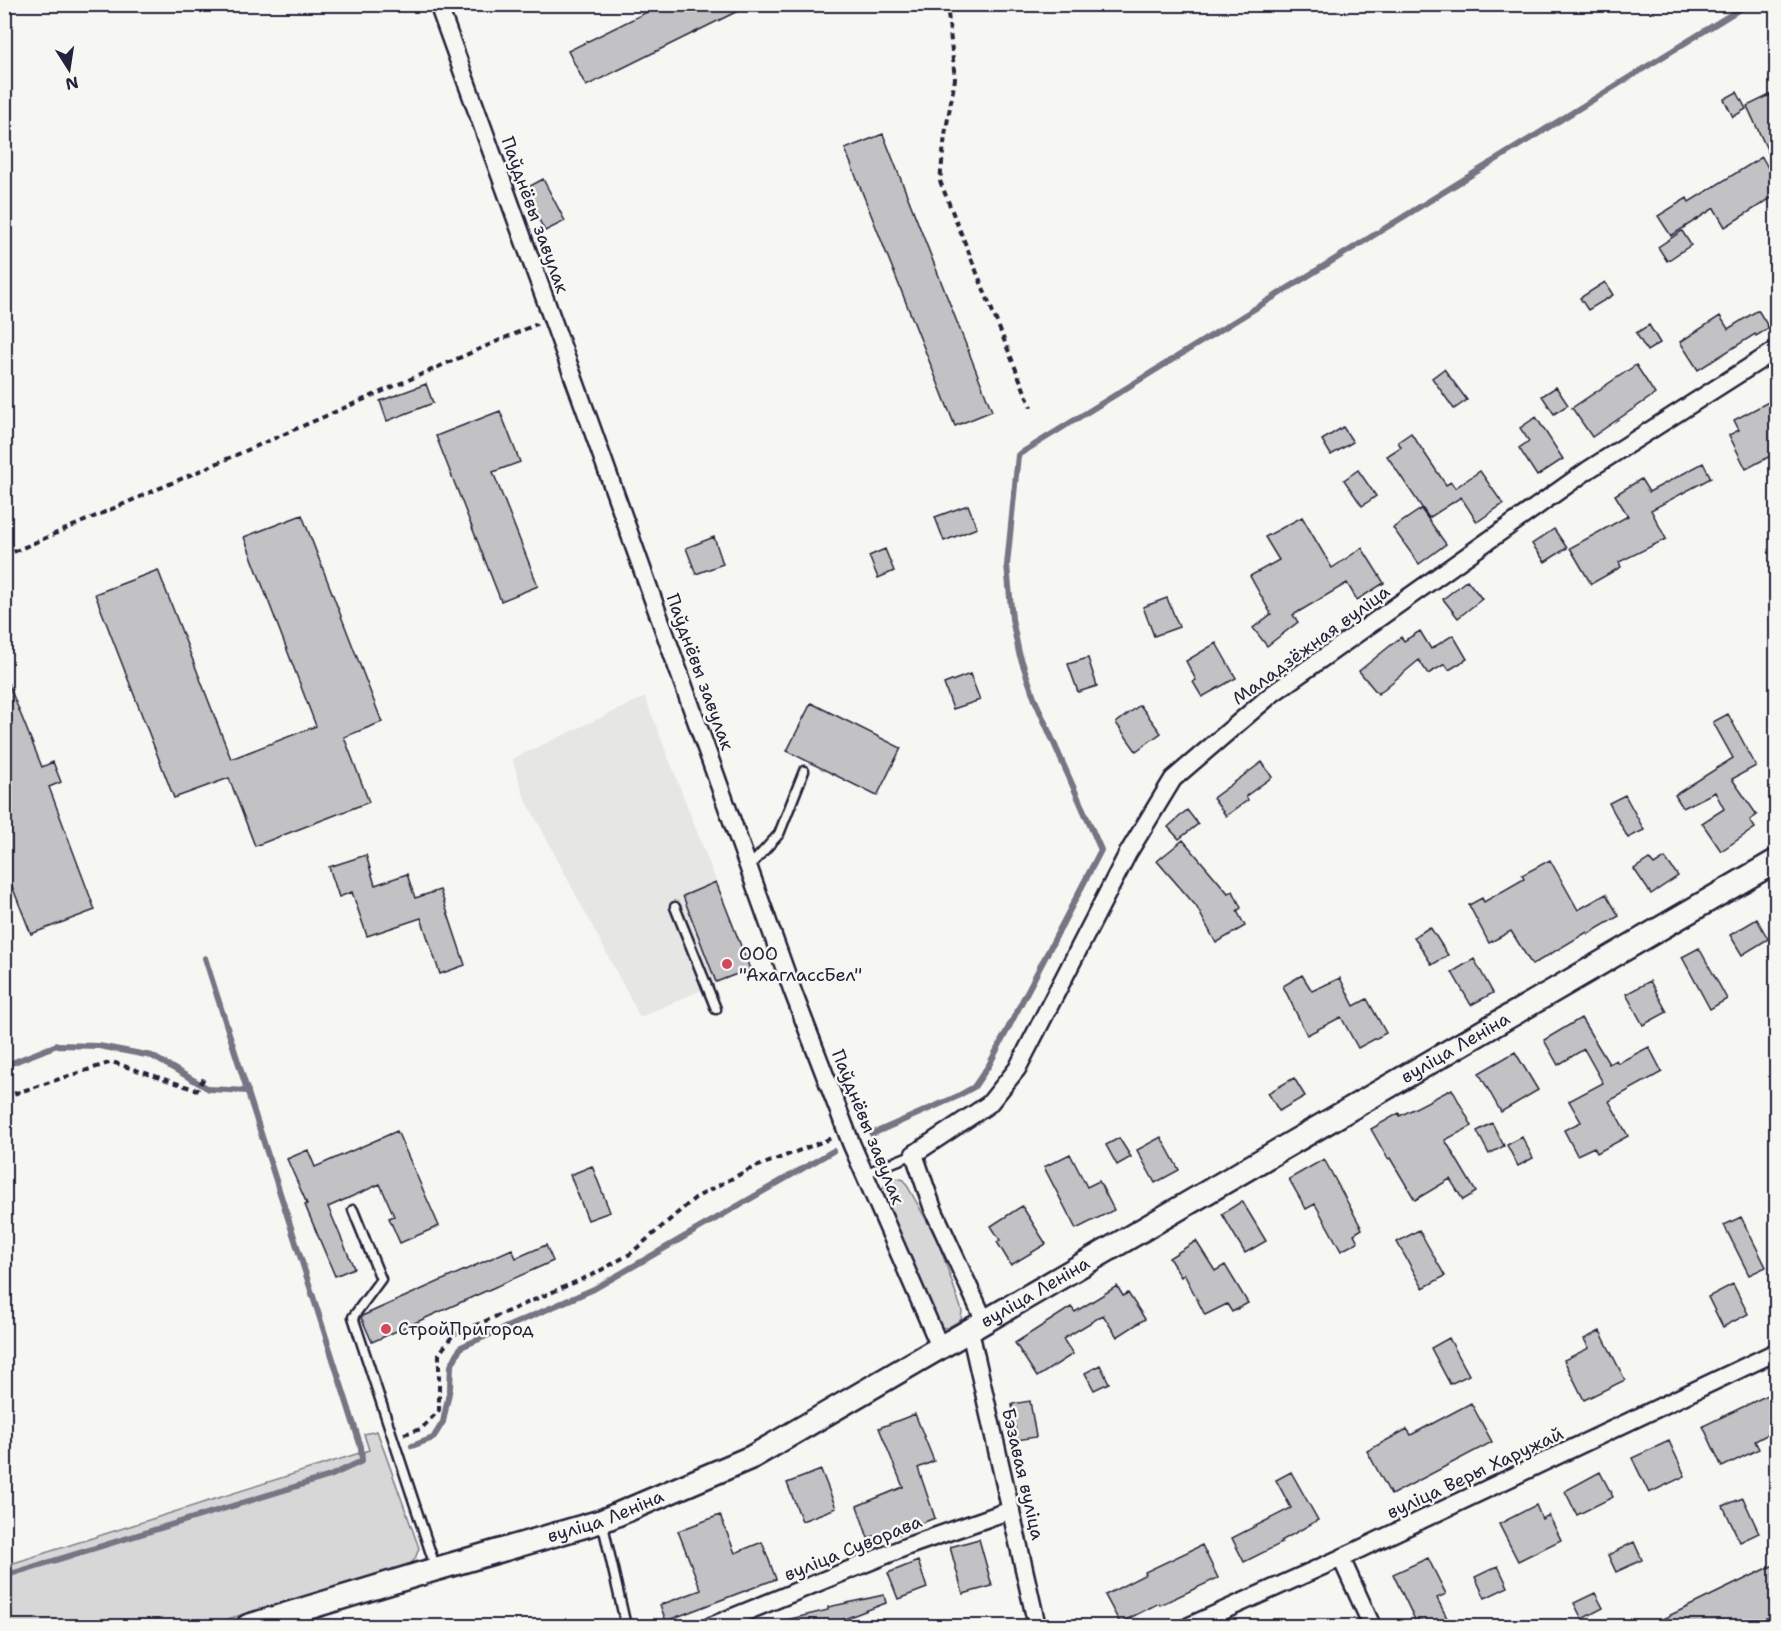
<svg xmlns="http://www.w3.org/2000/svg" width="1781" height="1631" font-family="'Shantell Sans',sans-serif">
<rect width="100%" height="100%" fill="#f6f6f2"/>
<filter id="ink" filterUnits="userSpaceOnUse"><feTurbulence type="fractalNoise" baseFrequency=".0167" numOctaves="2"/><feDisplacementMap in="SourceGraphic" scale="12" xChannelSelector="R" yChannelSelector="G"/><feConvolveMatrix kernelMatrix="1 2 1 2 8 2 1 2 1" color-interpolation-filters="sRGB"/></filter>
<g filter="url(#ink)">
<!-- built -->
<path fill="#e6e6e4" d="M 645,697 L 750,969 L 640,1017 L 524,796 L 512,759 Z"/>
<!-- green -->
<path fill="#d7d7d7" stroke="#7c7c89" stroke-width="1.5" d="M 897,1178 L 904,1180 L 938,1241 L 962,1311 L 961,1320 L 947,1328 L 940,1327 L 933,1316 L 883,1197 L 882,1190 L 887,1181 Z
M 377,1431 L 419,1548 L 415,1559 L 408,1566 L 204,1626 L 5,1626 L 4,1566 L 369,1450 L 364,1434 Z"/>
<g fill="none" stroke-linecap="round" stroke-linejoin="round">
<!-- stream -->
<path stroke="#757583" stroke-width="6" d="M 4,1066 L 57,1045 L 99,1046 L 152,1056 L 209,1089 L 248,1091
M 872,1134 L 956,1097 L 974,1087 L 989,1065 L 1101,850 L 1035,700 L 1019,653 L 1012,619 L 1007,565 L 1018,455 L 1748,4
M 412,1446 L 433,1438 L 443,1422 L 450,1388 L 451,1366 L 461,1347 L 594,1289 L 833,1151
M 4,1576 L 330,1476 L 362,1461 L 361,1447 L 205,958"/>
</g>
<!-- building -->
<path fill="#c2c2c4" stroke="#22223b" stroke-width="1.5" d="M 663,4 L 752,4 L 586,86 L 568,51 Z
M 1737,92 L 1746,109 L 1733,117 L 1724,99 Z
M 1776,92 L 1776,169 L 1747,106 Z
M 883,134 L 992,411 L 955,426 L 845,149 Z
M 1762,157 L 1776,182 L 1776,195 L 1725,227 L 1714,208 L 1671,236 L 1658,216 L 1687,198 L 1689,202 Z
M 543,179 L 565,221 L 545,231 L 523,190 Z
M 1682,231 L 1691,245 L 1667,261 L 1658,247 Z
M 1605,282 L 1613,295 L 1588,310 L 1580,298 Z
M 1758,310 L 1769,328 L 1756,336 L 1755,334 L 1698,370 L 1680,342 L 1720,316 L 1728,329 Z
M 1649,325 L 1660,343 L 1647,351 L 1636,333 Z
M 1636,365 L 1655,394 L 1592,437 L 1572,408 Z
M 1444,369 L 1467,400 L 1454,409 L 1432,378 Z
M 426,384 L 433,403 L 387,421 L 380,401 Z
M 1556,387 L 1568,405 L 1554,414 L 1542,396 Z
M 1776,398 L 1776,453 L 1746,469 L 1729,435 L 1739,430 L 1734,420 Z
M 500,411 L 520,462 L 493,472 L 538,586 L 501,601 L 436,436 Z
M 1536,417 L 1563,459 L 1537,476 L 1519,448 L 1529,441 L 1520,428 Z
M 1343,427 L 1353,442 L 1331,455 L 1322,440 Z
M 1411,433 L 1446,485 L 1451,482 L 1455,488 L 1480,471 L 1503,504 L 1477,522 L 1461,497 L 1429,518 L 1387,456 L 1401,447 L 1398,442 Z
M 1703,463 L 1711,478 L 1651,510 L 1666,539 L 1619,562 L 1621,567 L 1591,584 L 1570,548 L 1628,516 L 1615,495 L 1641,479 L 1649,492 Z
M 1358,470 L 1376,496 L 1362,506 L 1344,480 Z
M 968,505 L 977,528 L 944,541 L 935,517 Z
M 1421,509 L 1446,544 L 1419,564 L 1393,528 Z
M 302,515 L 382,722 L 344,737 L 369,802 L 255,846 L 229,778 L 174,798 L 95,594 L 158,570 L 231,759 L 316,726 L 244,537 Z
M 1302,517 L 1332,568 L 1362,548 L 1384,583 L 1357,600 L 1347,583 L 1293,615 L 1298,622 L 1267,646 L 1253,628 L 1271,614 L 1250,576 L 1279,560 L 1265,537 Z
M 1554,529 L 1567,548 L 1545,562 L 1532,544 Z
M 714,537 L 723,564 L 696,574 L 686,548 Z
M 885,549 L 894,571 L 878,578 L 869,556 Z
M 1467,580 L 1482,599 L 1458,618 L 1443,599 Z
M 1167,598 L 1179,627 L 1154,636 L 1143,607 Z
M 1420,631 L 1431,649 L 1453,635 L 1467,659 L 1449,670 L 1445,664 L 1428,674 L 1419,660 L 1378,694 L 1359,671 L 1401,637 L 1404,641 Z
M 1216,643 L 1236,678 L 1202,697 L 1193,682 L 1196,680 L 1186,661 Z
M 1088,658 L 1097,686 L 1078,692 L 1068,664 Z
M 4,673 L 42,767 L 53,762 L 61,782 L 49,787 L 95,910 L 31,934 L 4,866 Z
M 970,674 L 980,700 L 953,709 L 944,684 Z
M 811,703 L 901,748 L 877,796 L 787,751 Z
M 1140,705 L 1161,733 L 1136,751 L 1116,723 Z
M 1728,714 L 1756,766 L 1732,779 L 1757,815 L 1750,820 L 1755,828 L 1721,851 L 1702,823 L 1724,809 L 1715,792 L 1683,808 L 1675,795 L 1733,758 L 1713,722 Z
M 1262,762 L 1272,777 L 1246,796 L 1248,800 L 1226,816 L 1213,798 Z
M 1625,795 L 1644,830 L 1628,838 L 1609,803 Z
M 1187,810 L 1198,824 L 1179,839 L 1168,827 Z
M 1183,840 L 1228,893 L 1233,891 L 1241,908 L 1237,911 L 1245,926 L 1216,943 L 1196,906 L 1157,861 Z
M 366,855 L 375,885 L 407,874 L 415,898 L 440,890 L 465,965 L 440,974 L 421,918 L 367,936 L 352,892 L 339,897 L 329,867 Z
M 1665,858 L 1678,876 L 1651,894 L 1634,869 L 1649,859 L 1654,865 Z
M 1550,860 L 1578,910 L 1606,894 L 1619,916 L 1588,934 L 1587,932 L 1532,965 L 1511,931 L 1489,943 L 1469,905 L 1482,898 L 1484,902 L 1524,879 L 1522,875 Z
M 716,882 L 750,969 L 716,982 L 683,896 Z
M 1757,919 L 1768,939 L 1742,955 L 1730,935 Z
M 1430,927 L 1448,955 L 1432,965 L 1414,937 Z
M 1699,948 L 1727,999 L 1710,1009 L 1682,957 Z
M 1474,959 L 1493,993 L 1471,1005 L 1452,972 Z
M 1302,975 L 1312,991 L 1340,978 L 1354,1006 L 1367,999 L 1386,1033 L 1358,1048 L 1341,1017 L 1307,1035 L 1283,986 Z
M 1650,981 L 1667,1012 L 1643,1025 L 1626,994 Z
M 1581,1018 L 1609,1064 L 1616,1060 L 1618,1063 L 1649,1047 L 1662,1072 L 1609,1101 L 1628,1136 L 1597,1153 L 1594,1147 L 1577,1155 L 1564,1130 L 1581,1122 L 1569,1101 L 1603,1083 L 1584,1049 L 1558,1065 L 1544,1040 Z
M 1515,1052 L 1538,1090 L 1501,1112 L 1479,1073 Z
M 1294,1078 L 1305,1096 L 1279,1111 L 1268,1093 Z
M 1452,1089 L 1472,1126 L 1445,1140 L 1476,1192 L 1463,1200 L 1450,1179 L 1415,1200 L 1390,1158 L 1388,1159 L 1371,1129 L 1399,1113 L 1400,1116 Z
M 1492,1123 L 1504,1146 L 1489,1154 L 1477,1131 Z
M 397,1131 L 439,1226 L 400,1243 L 389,1218 L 394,1216 L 380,1184 L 328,1207 L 354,1268 L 335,1276 L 305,1205 L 307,1204 L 287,1159 L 308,1150 L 315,1167 Z
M 1161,1137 L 1179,1170 L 1155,1183 L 1137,1150 Z
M 1522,1137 L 1533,1158 L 1518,1166 L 1507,1145 Z
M 1119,1138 L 1131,1157 L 1117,1165 L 1106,1145 Z
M 1070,1154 L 1087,1187 L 1099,1181 L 1114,1210 L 1076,1229 L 1044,1167 Z
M 1324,1159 L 1362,1229 L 1354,1234 L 1358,1242 L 1341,1251 L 1315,1204 L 1306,1209 L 1289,1179 Z
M 592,1166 L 610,1212 L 588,1220 L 570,1175 Z
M 1242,1201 L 1266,1241 L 1245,1253 L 1222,1214 Z
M 1022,1206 L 1046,1244 L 1011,1265 L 997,1242 L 1000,1240 L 991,1226 Z
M 1741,1217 L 1766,1267 L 1749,1275 L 1724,1225 Z
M 1419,1230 L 1445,1276 L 1423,1288 L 1397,1242 Z
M 1196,1241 L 1215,1271 L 1225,1265 L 1248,1303 L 1232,1312 L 1227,1304 L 1205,1315 L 1184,1274 L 1181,1277 L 1169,1258 Z
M 546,1245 L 553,1261 L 372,1342 L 361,1317 L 362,1316 L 512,1249 L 516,1258 Z
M 1733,1284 L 1748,1314 L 1723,1327 L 1708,1297 Z
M 1117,1286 L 1123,1296 L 1128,1293 L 1145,1319 L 1117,1337 L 1103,1315 L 1063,1339 L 1073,1354 L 1037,1377 L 1015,1343 L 1071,1307 L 1075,1312 Z
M 1600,1331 L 1625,1380 L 1584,1400 L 1564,1360 L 1589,1348 L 1584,1339 Z
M 1449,1338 L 1469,1375 L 1450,1384 L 1431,1348 Z
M 1100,1365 L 1109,1383 L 1094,1390 L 1085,1373 Z
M 1776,1391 L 1776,1430 L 1755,1441 L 1759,1449 L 1722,1467 L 1703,1426 Z
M 1030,1401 L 1036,1437 L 1017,1440 L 1012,1404 Z
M 1471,1403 L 1492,1442 L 1391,1495 L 1367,1451 L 1407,1429 L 1411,1435 Z
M 915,1414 L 934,1461 L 918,1468 L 935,1518 L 911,1527 L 912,1529 L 897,1535 L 895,1530 L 868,1538 L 857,1506 L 903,1487 L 879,1428 Z
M 1669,1441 L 1685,1476 L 1649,1493 L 1632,1458 Z
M 821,1470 L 836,1508 L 802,1521 L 787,1483 Z
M 1291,1472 L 1318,1520 L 1281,1541 L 1282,1543 L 1244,1562 L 1232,1538 L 1291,1508 L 1276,1480 Z
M 1600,1472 L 1613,1497 L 1577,1515 L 1565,1491 Z
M 1743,1498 L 1759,1533 L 1740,1542 L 1723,1506 Z
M 1536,1505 L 1542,1519 L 1549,1515 L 1561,1540 L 1518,1561 L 1499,1524 Z
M 720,1515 L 735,1553 L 762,1542 L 776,1579 L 666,1621 L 660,1605 L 701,1590 L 678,1531 Z
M 979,1539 L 992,1586 L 963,1594 L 950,1547 Z
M 1634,1542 L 1642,1560 L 1616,1572 L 1608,1555 Z
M 1202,1545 L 1218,1578 L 1160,1605 L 1159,1603 L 1120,1623 L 1105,1595 L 1146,1574 L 1145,1572 Z
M 1428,1558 L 1446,1594 L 1437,1598 L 1451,1626 L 1418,1626 L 1393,1574 Z
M 918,1561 L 927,1588 L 898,1599 L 888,1573 Z
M 1776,1564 L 1776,1614 L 1750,1626 L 1648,1626 Z
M 1498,1566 L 1508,1587 L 1485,1598 L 1475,1577 Z
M 1595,1593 L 1603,1608 L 1582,1619 L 1574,1603 Z
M 884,1595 L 886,1603 L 826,1626 L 787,1626 L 786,1620 L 828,1610 L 828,1607 Z"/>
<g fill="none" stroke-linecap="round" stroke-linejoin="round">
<!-- lane casing -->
<g stroke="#22223b" stroke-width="13">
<path id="lane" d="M 749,867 L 779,834 L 804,771
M 675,907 L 716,1009
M 864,1174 L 914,1154
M 353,1210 L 381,1279 L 353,1317 L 436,1569
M 602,1521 L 626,1626"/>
</g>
<!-- street casing -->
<g stroke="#22223b" stroke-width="21">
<path id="street" d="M 438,4 L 590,423 L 793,992 L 851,1143 L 940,1347
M 985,1322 L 933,1209 L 914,1154 L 989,1104 L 1017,1069 L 1128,853 L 1173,779 L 1272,694 L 1588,470 L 1776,350
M 970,1331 L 1037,1626
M 1341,1558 L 1372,1626
M 711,1626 L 908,1546 L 1011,1510
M 1189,1626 L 1341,1558 L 1776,1352"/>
</g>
<!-- secondary casing -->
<g stroke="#22223b" stroke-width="27">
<g id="secondary">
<path id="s1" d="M 248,1626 L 436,1569 L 602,1521 L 752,1457 L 1776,861"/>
</g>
</g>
<!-- path -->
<path stroke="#22223b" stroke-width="4" stroke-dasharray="6 4.5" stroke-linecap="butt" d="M 947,4 L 955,79 L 945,135 L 940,181 L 1031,407
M 4,556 L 537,324
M 4,1097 L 112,1062 L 197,1090 L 204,1078
M 404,1434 L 421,1429 L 439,1410 L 439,1354 L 453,1335 L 594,1274 L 630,1254 L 695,1198 L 748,1170 L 832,1138"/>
<!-- lane -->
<use href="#lane" stroke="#f6f6f2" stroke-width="8"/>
<!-- street -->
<use href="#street" stroke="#f6f6f2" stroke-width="16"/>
<!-- secondary -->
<use href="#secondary" stroke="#f6f6f2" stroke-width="22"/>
</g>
</g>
<!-- markers -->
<g fill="#d1495b" stroke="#f6f6f2" stroke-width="2">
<circle cx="727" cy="964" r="6"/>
<circle cx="386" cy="1329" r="6"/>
</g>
<g text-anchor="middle" stroke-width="5" stroke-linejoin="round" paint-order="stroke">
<!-- street labels -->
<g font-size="18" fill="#22223b" stroke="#f6f6f2">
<text transform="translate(535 215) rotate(70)" y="6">Паўднёвы завулак</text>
<text transform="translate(1311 645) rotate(-36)" y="6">Маладзёжная вуліца</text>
<text transform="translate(700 672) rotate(70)" y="6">Паўднёвы завулак</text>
<text dy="6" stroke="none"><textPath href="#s1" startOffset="1346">вуліца Леніна</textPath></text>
<text transform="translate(868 1127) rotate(68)" y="6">Паўднёвы завулак</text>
<text dy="6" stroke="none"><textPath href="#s1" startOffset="860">вуліца Леніна</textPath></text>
<text transform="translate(1475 1473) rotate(-25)" y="6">вуліца Веры Харужай</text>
<text transform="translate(1023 1474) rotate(77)" y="6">Бэзавая вуліца</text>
<text dy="6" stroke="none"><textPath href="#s1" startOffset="374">вуліца Леніна</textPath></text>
<text transform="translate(853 1548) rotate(-22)" y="6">вуліца Суворава</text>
</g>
<!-- poi labels -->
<g font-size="18" fill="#22223b" stroke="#f6f6f2" text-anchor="start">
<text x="739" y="960">ООО<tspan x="739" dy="21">"АхаглассБел"</tspan></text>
<text x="398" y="1335">СтройПригород</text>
</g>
</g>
<!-- margin -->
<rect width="1781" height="1631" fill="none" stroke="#f6f6f2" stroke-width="24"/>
<rect x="12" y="12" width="1757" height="1607" fill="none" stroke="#22223b" stroke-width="2" filter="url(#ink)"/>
<!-- north arrow -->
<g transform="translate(69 69) rotate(168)" stroke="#f6f6f2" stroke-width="4.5" paint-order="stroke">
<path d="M0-4.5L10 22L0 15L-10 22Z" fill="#22223b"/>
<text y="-9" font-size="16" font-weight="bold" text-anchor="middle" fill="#22223b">N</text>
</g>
</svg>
